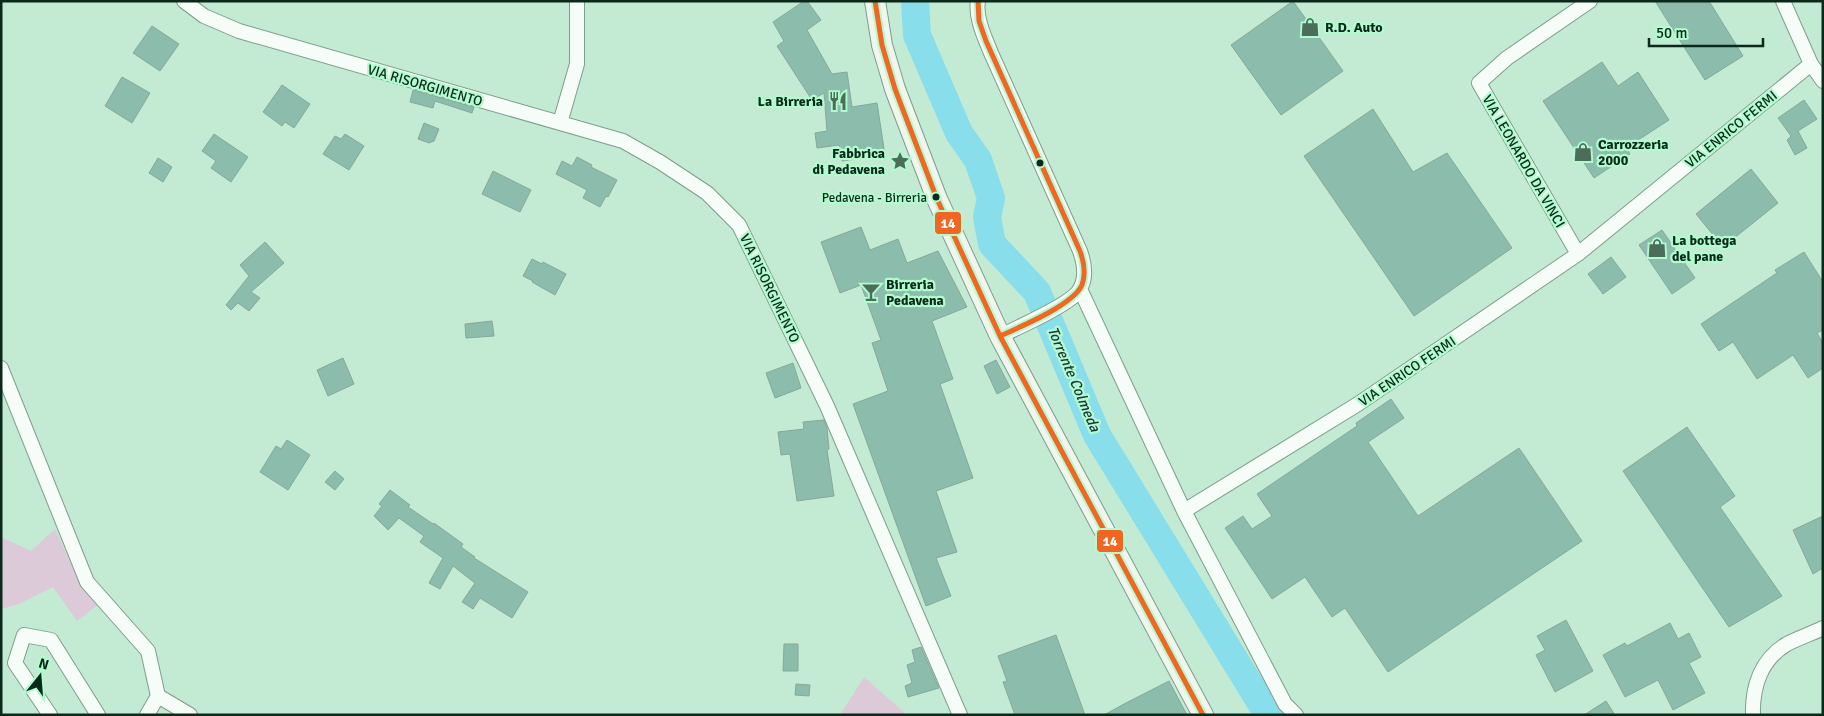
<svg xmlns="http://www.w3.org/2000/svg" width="1824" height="716" font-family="Signika,sans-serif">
<rect width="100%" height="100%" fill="#c3ead2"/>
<!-- green -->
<path fill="#dccad9" d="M 55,529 L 74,571 L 100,603 L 77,621 L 53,587 L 19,604 L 1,609 L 1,537 L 31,551 Z
M 864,677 L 907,715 L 840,715 Z"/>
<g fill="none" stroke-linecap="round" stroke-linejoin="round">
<!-- river -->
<path stroke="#88deeb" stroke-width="28" d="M 915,1 L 917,35 L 959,133 L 978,160 L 991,198 L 987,217 L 992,244 L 1037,292 L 1097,435 L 1264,708 L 1270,715"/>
</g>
<!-- building -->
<path fill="#8bbcac" stroke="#85a99a" d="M 804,1 L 807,1 L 821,20 L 807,30 L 832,74 L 847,72 L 852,107 L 877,103 L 885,155 L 842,161 L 839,145 L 817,148 L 815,133 L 827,131 L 824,93 L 812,100 L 777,46 L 784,41 L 773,22 Z
M 1293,1 L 1343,71 L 1281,115 L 1231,45 Z
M 1655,1 L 1709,1 L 1743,56 L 1705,80 Z
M 152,26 L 179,44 L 160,71 L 133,53 Z
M 1602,62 L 1618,86 L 1638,72 L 1669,120 L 1626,148 L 1630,154 L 1594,178 L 1543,101 Z
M 122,77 L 150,93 L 132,123 L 105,106 Z
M 282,85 L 310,104 L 294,128 L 285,122 L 282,126 L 263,112 Z
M 413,90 L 474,107 L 472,113 L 435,101 L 433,108 L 410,102 Z
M 1804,100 L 1817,119 L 1798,131 L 1807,148 L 1795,155 L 1787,140 L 1791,136 L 1778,118 Z
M 1373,109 L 1413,172 L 1447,153 L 1512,248 L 1414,316 L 1304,156 Z
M 424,123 L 439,129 L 434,141 L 429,143 L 418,139 Z
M 214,134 L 248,157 L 231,182 L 211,168 L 216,161 L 202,151 Z
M 345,134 L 364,146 L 349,170 L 323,154 L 335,136 L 341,139 Z
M 577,157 L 592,165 L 591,167 L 617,180 L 608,197 L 606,196 L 600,207 L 583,198 L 587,190 L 556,174 L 562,161 L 572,166 Z
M 158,158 L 172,167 L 163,182 L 149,173 Z
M 1751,169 L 1778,203 L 1723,247 L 1696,214 Z
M 493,171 L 531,190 L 520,212 L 482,194 Z
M 861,227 L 870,250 L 898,239 L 907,263 L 938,251 L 967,307 L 932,321 L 953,379 L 940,384 L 973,478 L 936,491 L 957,552 L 936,558 L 951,596 L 926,606 L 853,404 L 888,391 L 872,343 L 881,340 L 861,285 L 840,293 L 821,242 Z
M 1662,230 L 1695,278 L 1672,294 L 1639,245 Z
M 265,242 L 284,263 L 251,292 L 260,298 L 249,311 L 238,303 L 231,310 L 226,305 L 249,276 L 240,265 Z
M 1804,252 L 1823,282 L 1823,330 L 1817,333 L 1823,343 L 1823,368 L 1808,378 L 1793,355 L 1757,379 L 1733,342 L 1719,351 L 1701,324 L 1777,273 L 1775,270 Z
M 1611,257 L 1626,277 L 1603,294 L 1588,274 Z
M 532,259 L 542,264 L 543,262 L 566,274 L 555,295 L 532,282 L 533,281 L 523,276 Z
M 492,321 L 494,336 L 466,338 L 465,324 Z
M 343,358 L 354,384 L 328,396 L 317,370 Z
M 996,360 L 1010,387 L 997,394 L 984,366 Z
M 793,363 L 801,388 L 775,398 L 766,373 Z
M 1391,399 L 1404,418 L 1368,442 L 1418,516 L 1519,448 L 1582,541 L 1388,672 L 1345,608 L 1332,617 L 1305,577 L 1272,599 L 1225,528 L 1243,516 L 1252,529 L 1272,516 L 1257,494 L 1357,426 L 1356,423 Z
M 824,420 L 827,428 L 829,449 L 827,450 L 834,496 L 797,501 L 790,454 L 781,455 L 778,432 L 804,429 L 803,422 Z
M 1687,427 L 1735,496 L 1720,507 L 1782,596 L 1729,627 L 1623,471 Z
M 287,440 L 310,455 L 288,490 L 260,472 L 276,446 L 281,449 Z
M 335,471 L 344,479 L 335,490 L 325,482 Z
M 390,490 L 410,505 L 408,507 L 433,524 L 434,523 L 463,544 L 461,547 L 475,557 L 474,558 L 528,592 L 512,618 L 480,598 L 473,609 L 462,602 L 475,583 L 453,566 L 440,589 L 429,583 L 443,558 L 420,542 L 424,536 L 399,518 L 388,530 L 374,516 L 382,506 L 379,504 Z
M 1823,516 L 1823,568 L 1813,574 L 1793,530 Z
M 1566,620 L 1593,671 L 1555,692 L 1536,655 L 1545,650 L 1537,636 Z
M 1670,623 L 1678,639 L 1689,633 L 1701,657 L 1689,663 L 1705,693 L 1673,710 L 1658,680 L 1625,697 L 1603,655 L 1625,643 L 1627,646 Z
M 1056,635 L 1085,715 L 1015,715 L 1003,682 L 1007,681 L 998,656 Z
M 784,644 L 798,644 L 798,671 L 783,671 Z
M 921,647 L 939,688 L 908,697 L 905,686 L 912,683 L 907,665 L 915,662 L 912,650 Z
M 1169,681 L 1187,715 L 1104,715 L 1124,704 Z
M 796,684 L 810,685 L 809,696 L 795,695 Z
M 1606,701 L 1615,715 L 1584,715 Z"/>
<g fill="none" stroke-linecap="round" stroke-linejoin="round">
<!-- street casing -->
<g stroke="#7e9e8c" stroke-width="16">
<path id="street" d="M 184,1 L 204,16 L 239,31 L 623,141 L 660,162 L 707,193 L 739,225 L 827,406 L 960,715
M 978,1 C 975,18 985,38 991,53 L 1080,251 C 1085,265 1087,280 1078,292 C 1068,305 1017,328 1000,336
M 1783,1 L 1811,64 L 1823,81
M 560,123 L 577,64 L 577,1
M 1578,254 L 1479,83 L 1507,58 L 1590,1
M 1080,289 L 1184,511 L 1285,704 L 1296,715
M 1,368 L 87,582 L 148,651 L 158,696 L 147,715
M 1184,511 L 1358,404 L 1578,254 L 1811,64
M 158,696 L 190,715
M 50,715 L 15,663 L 24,635 L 51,640 L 98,715
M 1753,715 C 1752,687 1761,659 1787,644 C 1798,638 1811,634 1823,628"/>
</g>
<!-- secondary casing -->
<g stroke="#7e9e8c" stroke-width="22">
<path id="secondary" d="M 875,1 L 882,45 L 895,89 L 937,199 L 1000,336 L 1203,715"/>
</g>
<!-- street -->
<use href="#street" stroke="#f6fcf8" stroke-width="14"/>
<!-- secondary -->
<use href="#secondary" stroke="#f0f5ee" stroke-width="20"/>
<!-- bus-1 casing -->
<g stroke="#b2fbcf" stroke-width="9">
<path id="bus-1" d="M 875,1 L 882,45 L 895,89 L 937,199 L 1000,336 L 1203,715
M 978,1 L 979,21 L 986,41 L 1080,251 C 1084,262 1086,274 1082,285 C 1073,305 1020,327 1000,336"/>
</g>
<!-- bus-1 -->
<use href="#bus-1" stroke="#f26522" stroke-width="5"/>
</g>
<!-- icons -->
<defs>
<g id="shop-bare" transform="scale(1.5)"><path d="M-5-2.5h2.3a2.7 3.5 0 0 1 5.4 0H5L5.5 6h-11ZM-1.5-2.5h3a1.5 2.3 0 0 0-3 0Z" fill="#4b6d5a" stroke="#b2fbcf" stroke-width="2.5" paint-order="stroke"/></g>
<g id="restaurant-bare" transform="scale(1.5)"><path d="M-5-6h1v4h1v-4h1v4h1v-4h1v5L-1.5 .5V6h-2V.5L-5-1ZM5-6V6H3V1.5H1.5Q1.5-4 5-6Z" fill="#4b6d5a" stroke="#b2fbcf" stroke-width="2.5" paint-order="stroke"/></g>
<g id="sight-bare" transform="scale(1.5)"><path d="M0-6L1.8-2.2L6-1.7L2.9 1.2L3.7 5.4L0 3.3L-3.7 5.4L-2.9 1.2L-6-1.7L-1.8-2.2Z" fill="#4b6d5a" stroke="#b2fbcf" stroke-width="2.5" paint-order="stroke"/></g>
<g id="bar-bare" transform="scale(1.5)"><path d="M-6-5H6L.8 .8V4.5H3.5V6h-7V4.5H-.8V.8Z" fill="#4b6d5a" stroke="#b2fbcf" stroke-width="2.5" paint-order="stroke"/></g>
</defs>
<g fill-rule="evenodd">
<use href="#shop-bare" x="1310" y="27"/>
<use href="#restaurant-bare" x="838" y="101"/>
<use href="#shop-bare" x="1583" y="152"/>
<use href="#sight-bare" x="900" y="161"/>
<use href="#shop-bare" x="1657" y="248"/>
<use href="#bar-bare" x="871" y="292"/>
</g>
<!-- markers -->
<g fill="#0b291a" stroke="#b2fbcf" stroke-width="2">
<circle cx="1040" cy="163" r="4.5"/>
<circle cx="936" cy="197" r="4.5"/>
</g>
<g text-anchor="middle" stroke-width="4.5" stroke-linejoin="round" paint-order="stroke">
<!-- bus labels -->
<g font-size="13" fill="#0b291a" stroke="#b2fbcf" text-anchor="end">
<text x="927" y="202">Pedavena - Birreria</text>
</g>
<!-- poi labels -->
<g font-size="14" font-weight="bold" fill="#0b291a" stroke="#b2fbcf" text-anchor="start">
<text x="1325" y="32">R.D. Auto</text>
<text x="823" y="106" text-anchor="end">La Birreria</text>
<text x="1598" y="149">Carrozzeria<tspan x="1598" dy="16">2000</tspan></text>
<text x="885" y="158" text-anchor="end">Fabbrica<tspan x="885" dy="16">di Pedavena</tspan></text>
<text x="1672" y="245">La bottega<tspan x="1672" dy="16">del pane</tspan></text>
<text x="886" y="289">Birreria<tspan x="886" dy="16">Pedavena</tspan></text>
</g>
<!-- street labels -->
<g font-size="14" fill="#0b291a" stroke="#b2fbcf">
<text transform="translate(425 85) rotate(16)" y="5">VIA RISORGIMENTO</text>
<text transform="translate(1731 129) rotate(-39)" y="5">VIA ENRICO FERMI</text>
<text transform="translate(1524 161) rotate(60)" y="5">VIA LEONARDO DA VINCI</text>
<text transform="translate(770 288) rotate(64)" y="5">VIA RISORGIMENTO</text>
<text transform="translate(1407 371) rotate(-34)" y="5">VIA ENRICO FERMI</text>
</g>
<!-- water labels -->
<g font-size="15" font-style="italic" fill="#1d353c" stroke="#b2fbcf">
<text transform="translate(1074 379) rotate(67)" y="5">Torrente Colmeda</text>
</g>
</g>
<g stroke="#b2fbcf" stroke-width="2">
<rect x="934" y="211" width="28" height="24" rx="5" fill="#f26522"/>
<rect x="1096" y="529" width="28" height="24" rx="5" fill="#f26522"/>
</g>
<g font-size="14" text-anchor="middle" font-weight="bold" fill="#fff">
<text x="948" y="228">14</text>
<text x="1110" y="546">14</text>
</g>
<!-- border -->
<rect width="1824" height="716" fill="none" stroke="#0b291a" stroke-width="5"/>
<!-- north arrow -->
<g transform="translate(40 676) rotate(17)" stroke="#b2fbcf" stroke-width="4" paint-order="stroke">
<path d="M0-4L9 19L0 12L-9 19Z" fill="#0b291a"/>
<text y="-8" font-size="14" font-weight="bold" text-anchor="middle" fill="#0b291a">N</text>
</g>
<!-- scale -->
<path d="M1649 38v8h114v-8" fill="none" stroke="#0b291a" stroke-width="2.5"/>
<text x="1656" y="38" font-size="15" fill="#0b291a" stroke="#b2fbcf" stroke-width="4" paint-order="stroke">50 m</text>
</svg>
